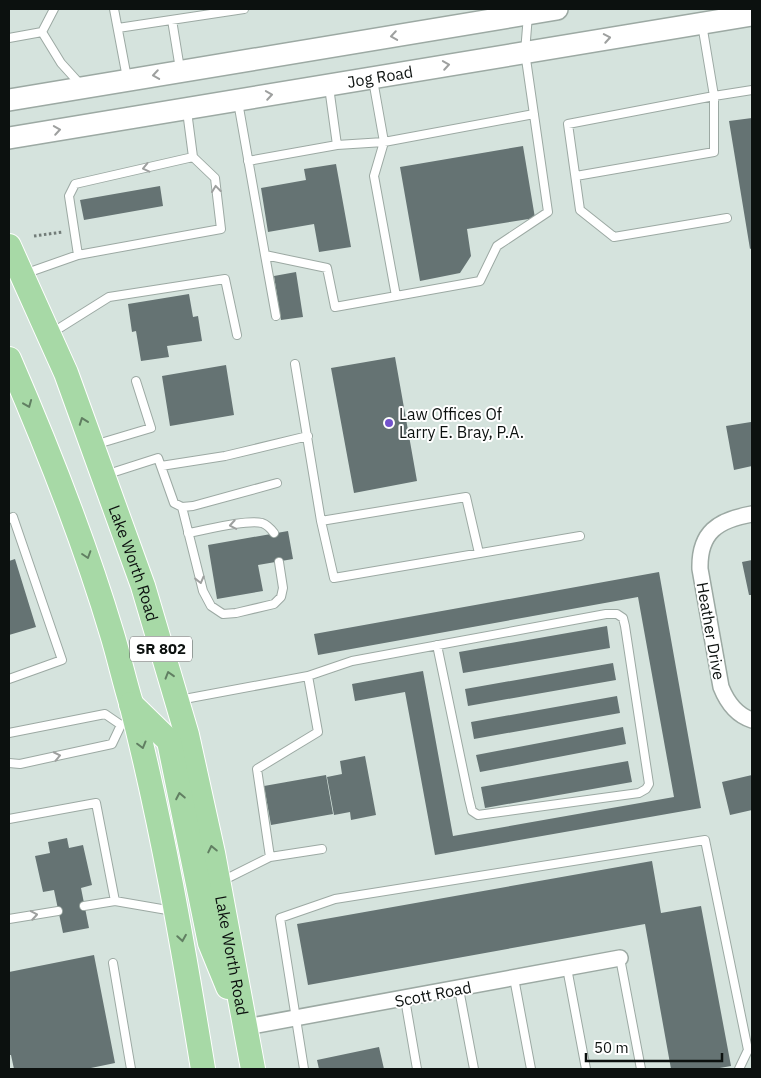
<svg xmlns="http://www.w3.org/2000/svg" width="761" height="1078" font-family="'IBM Plex Sans',sans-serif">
<rect width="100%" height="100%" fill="#d5e3dd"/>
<!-- building -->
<path fill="#657373" d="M 752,118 L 752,248 L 750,249 L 729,121 Z
M 523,146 L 535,218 L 467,229 L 471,256 L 460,273 L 420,281 L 400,167 Z
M 336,164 L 351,247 L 319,252 L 314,224 L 268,232 L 261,188 L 306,180 L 304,169 Z
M 160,186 L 163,206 L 84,220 L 80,200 Z
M 296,272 L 303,317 L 281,320 L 274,276 Z
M 189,294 L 193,317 L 198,316 L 202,341 L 167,346 L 169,357 L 141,361 L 136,331 L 132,332 L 128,304 Z
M 395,357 L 417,481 L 354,493 L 331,368 Z
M 226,365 L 234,415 L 170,426 L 162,376 Z
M 751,422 L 752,431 L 752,466 L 734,470 L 726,426 Z
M 288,531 L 293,559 L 258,565 L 263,591 L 217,599 L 208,545 Z
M 15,559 L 36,627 L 9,635 L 9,561 Z
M 752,560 L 752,595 L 749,595 L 742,562 Z
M 659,572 L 701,808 L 435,855 L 405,692 L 355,701 L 352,684 L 423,671 L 453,836 L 674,797 L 638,597 L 318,655 L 314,634 Z
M 607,626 L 610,648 L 463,673 L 459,652 Z
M 613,663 L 616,680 L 468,706 L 465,689 Z
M 617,696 L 620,713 L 474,739 L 471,722 Z
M 623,727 L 626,744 L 480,772 L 476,755 Z
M 365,756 L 376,815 L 351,820 L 350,812 L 334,815 L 327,777 L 342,774 L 340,761 Z
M 628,761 L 632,782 L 485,808 L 481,787 Z
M 326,775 L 333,814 L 271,825 L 264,786 Z
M 752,775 L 752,810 L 730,815 L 722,782 Z
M 67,838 L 69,848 L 83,845 L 92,885 L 81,888 L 89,928 L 63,933 L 54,890 L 43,892 L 35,856 L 50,853 L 48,842 Z
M 652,861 L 661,913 L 701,906 L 731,1066 L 714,1069 L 671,1069 L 645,924 L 308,985 L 297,924 Z
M 94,955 L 115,1063 L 86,1069 L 14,1069 L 11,1055 L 9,1055 L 9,972 Z
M 379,1047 L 384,1069 L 319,1069 L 317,1060 Z"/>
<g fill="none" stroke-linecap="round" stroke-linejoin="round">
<!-- service casing -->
<g stroke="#9ca9a3" stroke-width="10">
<path id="service" d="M 114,9 L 127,78
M 172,20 L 180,69
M 702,24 L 714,96 L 568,124 L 580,210 L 614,237 L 727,218
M 118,28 L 244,9
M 42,32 L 54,9
M 9,38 L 42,32 L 61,63 L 80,84
M 373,80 L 384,142 L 534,114
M 238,102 L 265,255 L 327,268 L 335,307 L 480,281 L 497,246 L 548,212 L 525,52 L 528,15
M 337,145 L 384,142 L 374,176 L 396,296
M 248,161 L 337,145 L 329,87
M 576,176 L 714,152 L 714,96 L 752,90
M 78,255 L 69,196 L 75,184 L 193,157
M 265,255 L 276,316
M 24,274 L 78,255 L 221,229 L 215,178 L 193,157 L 187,111
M 50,334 L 109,297 L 225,279 L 237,335
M 295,364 L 321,521 L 334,578 L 580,536
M 94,445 L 151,428 L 136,381
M 161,466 L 225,456 L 308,436
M 105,475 L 158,458 L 174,503 L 182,507 L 193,506 L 277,483
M 182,507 L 203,591 L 211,606 L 223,614 L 236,613 L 274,604 L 281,597 L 283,588 L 279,562
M 9,519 L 13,517 L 62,660 L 9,679
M 321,521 L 466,497 L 479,553
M 188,533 C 206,530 246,519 262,523 C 268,525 271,529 274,533
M 308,676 L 352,661 L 606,614 L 617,614 L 623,618 L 625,626 L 649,784 L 646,789 L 639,793 L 478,815 L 472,811 L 469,799 L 437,645
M 179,700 L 308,676 L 318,732 L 257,769 L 270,857 L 220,882
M 9,733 L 105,714 L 121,725
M 9,763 L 20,764 L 112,744 L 121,725 L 132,722
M 9,819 L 96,803 L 115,901
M 270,857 L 322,849
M 84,906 L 115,901 L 173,911
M 9,919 L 58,911
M 620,958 L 641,1069
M 113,963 L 131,1069
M 567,968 L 586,1069
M 514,978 L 531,1069
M 459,989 L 474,1069
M 405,999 L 417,1069
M 304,1069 L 280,918 L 335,899 L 705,840 L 748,1050 L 739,1069"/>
</g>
<!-- minor casing -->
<g stroke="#9ca9a3" stroke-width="18">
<path id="minor" d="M 752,514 C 718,520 699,532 700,569 L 721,687 C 727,702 736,715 752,720
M 246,1027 L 620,958"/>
</g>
<!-- secondary casing -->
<g stroke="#9ca9a3" stroke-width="24">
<g id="secondary">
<path d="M 9,100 L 557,9"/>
<path id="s1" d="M 9,138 L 752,15"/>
</g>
</g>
<!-- primary casing -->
<g stroke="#fff" stroke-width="26">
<g id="primary">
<path id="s2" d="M 9,246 L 66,373 L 143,586 L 187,735 L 213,853 L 253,1069"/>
<path d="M 9,359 C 48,449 84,540 112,634 C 119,657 124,680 131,703 C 162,824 183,946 203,1069"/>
<path d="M 131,704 L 169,741 L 210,943 L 228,987"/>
</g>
</g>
<!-- path -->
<path stroke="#727c78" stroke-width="3" stroke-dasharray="2.5 2.5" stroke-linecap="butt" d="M 34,236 L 63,232"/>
<!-- service -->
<use href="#service" stroke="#fff" stroke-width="8"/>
<!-- minor -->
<use href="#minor" stroke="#fff" stroke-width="15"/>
<!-- secondary -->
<use href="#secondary" stroke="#fff" stroke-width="21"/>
<!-- primary -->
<use href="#primary" stroke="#a7d9a6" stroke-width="24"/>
</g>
<!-- one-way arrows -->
<defs><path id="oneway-chevron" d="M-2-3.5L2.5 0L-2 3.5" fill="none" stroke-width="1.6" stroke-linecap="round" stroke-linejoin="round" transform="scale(1.25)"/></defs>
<g stroke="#9ea09f">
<use href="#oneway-chevron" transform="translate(394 36) rotate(171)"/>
<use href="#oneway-chevron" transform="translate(607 38) rotate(-10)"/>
<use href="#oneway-chevron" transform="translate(446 65) rotate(-9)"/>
<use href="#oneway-chevron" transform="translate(156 75) rotate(171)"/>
<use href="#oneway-chevron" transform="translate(269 95) rotate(-9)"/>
<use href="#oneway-chevron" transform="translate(57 130) rotate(-9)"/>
<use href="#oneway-chevron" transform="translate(146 168) rotate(167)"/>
<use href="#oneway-chevron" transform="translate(216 189) rotate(-97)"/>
<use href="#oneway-chevron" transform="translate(233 525) rotate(170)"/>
<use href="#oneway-chevron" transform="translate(200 580) rotate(76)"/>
<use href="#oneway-chevron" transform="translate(57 756) rotate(-12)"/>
<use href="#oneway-chevron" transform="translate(34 915) rotate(-10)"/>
</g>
<g stroke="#617f62">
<use href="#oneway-chevron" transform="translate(28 404) rotate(68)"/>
<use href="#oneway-chevron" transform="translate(83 421) rotate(-110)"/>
<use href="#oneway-chevron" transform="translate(87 555) rotate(72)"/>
<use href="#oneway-chevron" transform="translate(169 675) rotate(-107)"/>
<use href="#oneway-chevron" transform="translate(142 745) rotate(75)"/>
<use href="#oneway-chevron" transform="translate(180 796) rotate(-101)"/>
<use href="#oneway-chevron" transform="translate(212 849) rotate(-102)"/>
<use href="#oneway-chevron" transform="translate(182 938) rotate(81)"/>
</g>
<!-- markers -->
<circle fill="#7352cc" stroke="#fff" stroke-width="2" cx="389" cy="423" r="5"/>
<g text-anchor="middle" stroke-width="4" stroke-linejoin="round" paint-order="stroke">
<!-- shield labels -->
<rect fill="#fff" stroke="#555857" stroke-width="1" x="130" y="636.5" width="62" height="25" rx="4"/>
<g font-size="15" font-weight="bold" fill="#0c110f">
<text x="161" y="654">SR 802</text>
</g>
<!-- street labels -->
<g font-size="16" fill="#0c110f" stroke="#fff">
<text dy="6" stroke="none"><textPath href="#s1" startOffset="376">Jog Road</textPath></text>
<text dy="6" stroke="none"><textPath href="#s2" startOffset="341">Lake Worth Road</textPath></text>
<text transform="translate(711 631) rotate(80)" y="6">Heather Drive</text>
<text dy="6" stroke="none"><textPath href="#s2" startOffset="746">Lake Worth Road</textPath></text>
<text transform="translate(433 994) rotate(-11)" y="6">Scott Road</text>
</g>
<!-- poi labels -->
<g font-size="16" fill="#0c110f" stroke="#fff" text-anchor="start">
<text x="399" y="420">Law Offices Of<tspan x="399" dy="18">Larry E. Bray, P.A.</tspan></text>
</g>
</g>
<!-- border -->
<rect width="761" height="1078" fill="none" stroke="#0c110f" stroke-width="20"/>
<!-- scale -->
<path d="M586 1053v8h136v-8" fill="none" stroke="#0c110f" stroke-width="2.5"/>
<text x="594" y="1053" font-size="15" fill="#0c110f" stroke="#ffffff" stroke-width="4" paint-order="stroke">50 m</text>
</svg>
